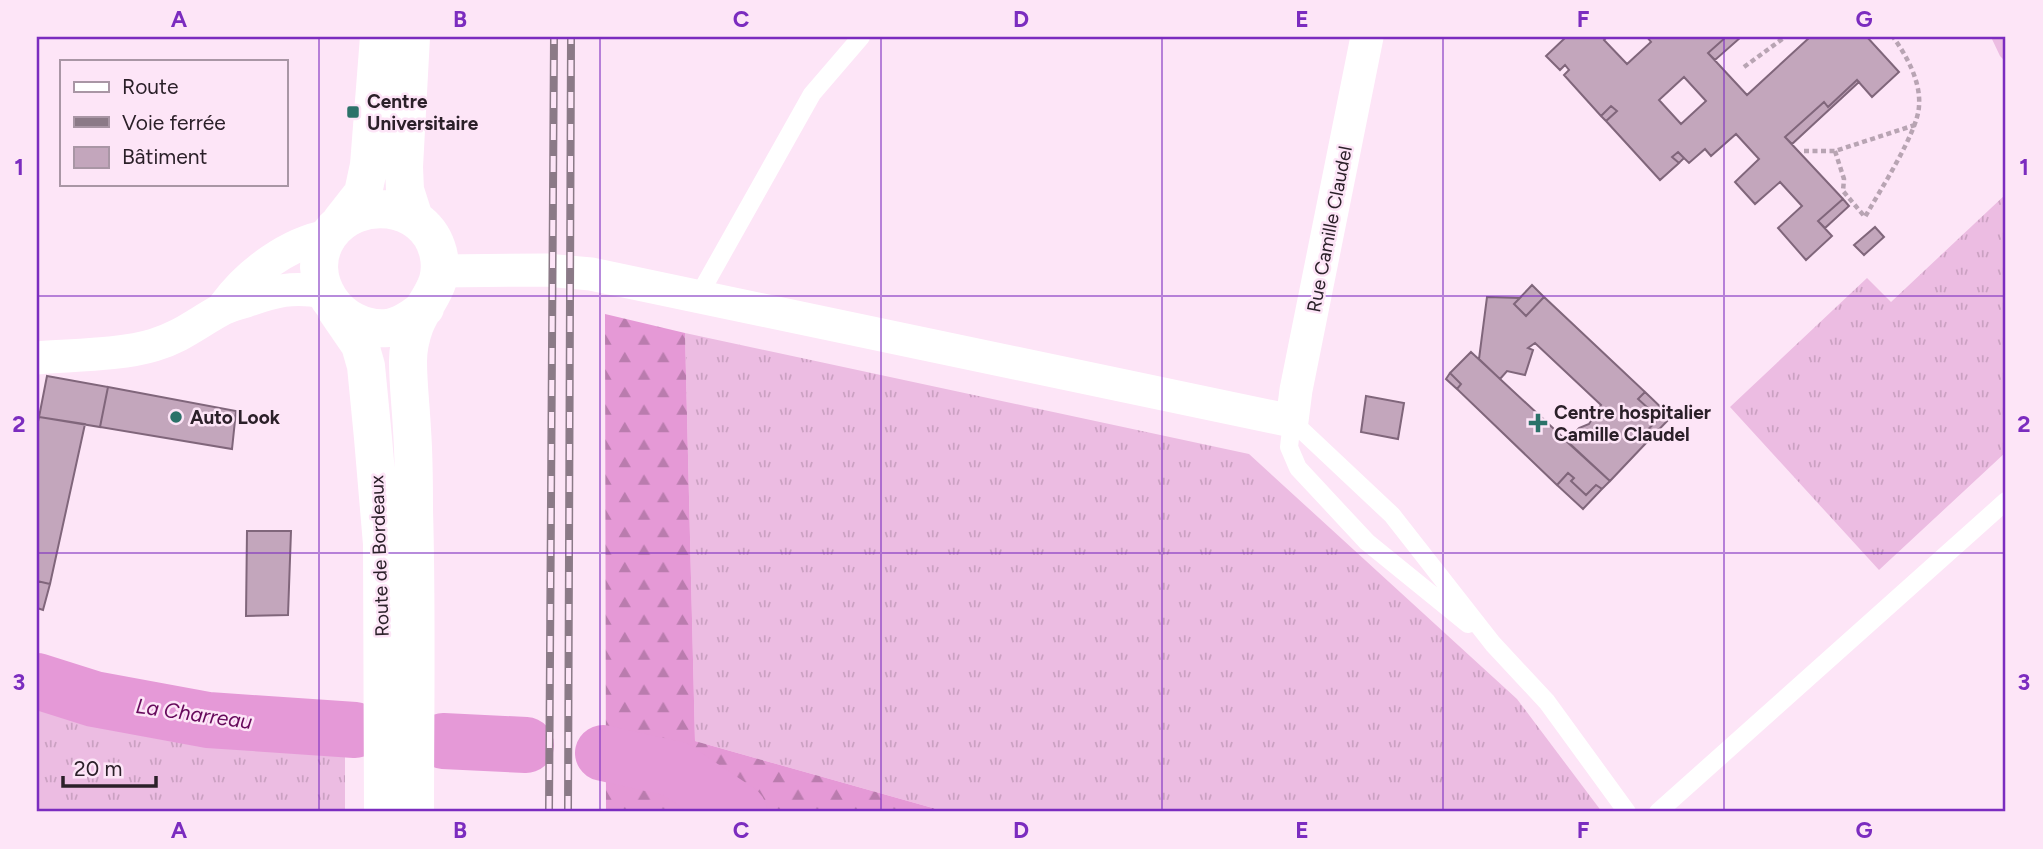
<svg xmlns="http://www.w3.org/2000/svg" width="2043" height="849" font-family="Figtree,sans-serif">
<defs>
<pattern id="grass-tufts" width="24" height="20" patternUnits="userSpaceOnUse" patternTransform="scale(1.75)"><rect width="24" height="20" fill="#ecbce2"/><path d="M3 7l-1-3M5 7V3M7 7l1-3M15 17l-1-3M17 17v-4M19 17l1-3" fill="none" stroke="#cba1c2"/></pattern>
<pattern id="forest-firs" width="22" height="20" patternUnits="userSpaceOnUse" patternTransform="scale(1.75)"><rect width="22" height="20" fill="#e599d6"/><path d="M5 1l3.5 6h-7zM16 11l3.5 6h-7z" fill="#ba7cae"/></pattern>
</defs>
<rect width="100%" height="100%" fill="#fde5f7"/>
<!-- grass -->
<path fill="url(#grass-tufts)" d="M 1991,37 L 2006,37 L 2006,62 L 2000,56 Z
M 2006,194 L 2006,452 L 1879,570 L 1730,407 L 1867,278 L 1891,302 Z
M 685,333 L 1249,454 L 1517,699 L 1602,812 L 947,812 L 695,741 Z
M 37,692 L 345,750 L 345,812 L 37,812 Z"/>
<!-- forest -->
<path fill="url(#forest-firs)" d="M 605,314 L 685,333 L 695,741 L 947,812 L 606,812 Z"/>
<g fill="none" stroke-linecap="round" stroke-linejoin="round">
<!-- river -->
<path stroke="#e599d7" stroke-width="56" d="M 37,681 L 94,699 L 208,720 L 355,730
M 443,741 L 526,745
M 603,753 L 675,769 L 739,812"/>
</g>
<!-- building -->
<path fill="#c3a6bc" stroke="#80667b" stroke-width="2" fill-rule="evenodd" d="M 1566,37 L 1607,37 L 1604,40 L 1627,64 L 1651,42 L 1647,37 L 1726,37 L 1708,53 L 1747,95 L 1810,37 L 1867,37 L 1899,72 L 1872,97 L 1857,80 L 1828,107 L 1824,102 L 1785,137 L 1843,199 L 1818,221 L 1832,236 L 1806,260 L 1778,228 L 1802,206 L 1780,182 L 1755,204 L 1735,182 L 1759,159 L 1736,134 L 1711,156 L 1705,149 L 1689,163 L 1678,152 L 1672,157 L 1679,163 L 1660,180 L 1606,121 L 1617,111 L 1611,106 L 1601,116 L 1564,75 L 1569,70 L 1565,65 L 1560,70 L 1546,56 ZM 1684,77 L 1706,101 L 1681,124 L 1659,100 Z
M 1726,37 L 1741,37 L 1715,60 L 1708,53 Z
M 1857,80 L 1859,82 L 1792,144 L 1785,137 L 1824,102 L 1828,107 Z
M 1611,106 L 1617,111 L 1606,121 L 1601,116 Z
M 1678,152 L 1684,158 L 1679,163 L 1672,157 Z
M 1843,199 L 1849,206 L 1825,228 L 1818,221 Z
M 1875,227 L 1884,237 L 1864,255 L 1854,245 Z
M 1532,285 L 1544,297 L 1526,316 L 1514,304 Z
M 1487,297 L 1520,298 L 1514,304 L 1526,316 L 1544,297 L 1645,392 L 1638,399 L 1659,418 L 1641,437 L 1647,442 L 1610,481 L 1567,442 L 1579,428 L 1589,424 L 1601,405 L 1535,343 L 1528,348 L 1533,350 L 1525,375 L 1507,371 L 1500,379 L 1479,359 Z
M 1471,352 L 1610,481 L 1602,489 L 1596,485 L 1586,495 L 1571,481 L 1574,478 L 1568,473 L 1557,485 L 1457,389 L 1461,384 L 1450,373 Z
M 1450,373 L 1461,384 L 1457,389 L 1446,379 Z
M 47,376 L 108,387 L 100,427 L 39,417 Z
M 108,387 L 236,411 L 232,449 L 100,427 Z
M 1645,392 L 1671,417 L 1647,442 L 1641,437 L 1659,418 L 1638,399 Z
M 1366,396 L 1404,403 L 1398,439 L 1361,432 Z
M 39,417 L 85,424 L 50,584 L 37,581 L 37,426 Z
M 1568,473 L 1574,478 L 1571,481 L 1586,495 L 1596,485 L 1602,489 L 1583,509 L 1557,485 Z
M 247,531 L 291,531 L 288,615 L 246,616 Z
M 37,581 L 50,584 L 43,610 L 37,608 Z"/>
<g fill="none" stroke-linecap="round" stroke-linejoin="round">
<!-- path -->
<path stroke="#b8a4b3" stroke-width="4.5" stroke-dasharray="5 3.5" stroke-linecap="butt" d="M 1744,67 L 1785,37
M 1804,151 L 1835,151 L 1915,125
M 1835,151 L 1844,179 L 1843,191 L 1865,217 C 1879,192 1918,132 1919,106 C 1921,82 1907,56 1893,37"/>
<!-- lane -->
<path stroke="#fff" stroke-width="18" d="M 699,295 L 812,94 L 861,37
M 1292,421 L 1392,515 L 1493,644 L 1547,702 L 1627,812
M 1292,421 L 1289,447 L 1298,468 L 1367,542 L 1468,624
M 1658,812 L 2006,501"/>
<!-- street -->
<path stroke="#fff" stroke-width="33" d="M 440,271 L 546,270 L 591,274 L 1292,421 L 1296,390 L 1367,37
M 225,305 C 248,273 289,243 328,236
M 37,358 C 71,355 122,355 154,345 C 181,337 197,323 221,310 C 228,306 237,304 246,301 C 275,291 292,286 324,292"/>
<!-- secondary -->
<path stroke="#fff" stroke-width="38" d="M 411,37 L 404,167 L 405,190 L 414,218
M 341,221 L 363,193 L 369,165 L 379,37
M 336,310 L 360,345 L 366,366 L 373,438 L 382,544 L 383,812
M 415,812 C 415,711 417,611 414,510 C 414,483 414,457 412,430 C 411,408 408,384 408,361 C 408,350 411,336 415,325 C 426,298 446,285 438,252 C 425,202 357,195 329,235 C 300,277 339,333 388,328 C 402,326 414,317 425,308"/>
<!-- rail casing -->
<g stroke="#8b7a87" stroke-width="8">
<path id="rail" d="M 549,812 L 554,37
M 568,812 L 571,37"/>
</g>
<!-- rail -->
<use href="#rail" stroke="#fde5f7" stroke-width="5" stroke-dasharray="16" stroke-linecap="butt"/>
</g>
<!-- grid -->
<path fill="none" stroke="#7b2cbf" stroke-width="2" stroke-opacity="0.55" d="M 319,37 L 319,812M 600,37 L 600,812M 881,37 L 881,812M 1162,37 L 1162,812M 1443,37 L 1443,812M 1724,37 L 1724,812M 37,296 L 2006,296M 37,553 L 2006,553"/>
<!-- markers -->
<g fill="#2b7269" stroke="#fde5f7" stroke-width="2.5">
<rect x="346" y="105" width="14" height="14" rx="3.5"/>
<circle cx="176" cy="417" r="7"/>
<path d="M1534.5 412.5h7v7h7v7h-7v7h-7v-7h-7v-7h7z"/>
</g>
<g text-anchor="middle" stroke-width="5" stroke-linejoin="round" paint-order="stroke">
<!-- poi labels -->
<g font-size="19" font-weight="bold" fill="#2b2029" stroke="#fde5f7" text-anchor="start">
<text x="367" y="108">Centre<tspan x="367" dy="22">Universitaire</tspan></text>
<text x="1554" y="419">Centre hospitalier<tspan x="1554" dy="22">Camille Claudel</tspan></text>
<text x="190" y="424">Auto Look</text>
</g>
<!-- street labels -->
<g font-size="19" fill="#2b2029" stroke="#fde5f7">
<text transform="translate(1329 229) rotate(-79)" y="7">Rue Camille Claudel</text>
<text transform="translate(379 556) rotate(-92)" y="7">Route de Bordeaux</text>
</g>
<!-- water labels -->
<g font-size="21" font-style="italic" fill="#66095b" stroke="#fde5f7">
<text transform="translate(194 714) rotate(8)" y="7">La Charreau</text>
</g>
</g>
<!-- border -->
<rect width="2043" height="849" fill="none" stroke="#fde5f7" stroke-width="77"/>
<!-- legend -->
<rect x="60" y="60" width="228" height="126" fill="#fde5f7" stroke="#a996a5" stroke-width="2"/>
<rect x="74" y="82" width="35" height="10" fill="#ffffff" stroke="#a996a5" stroke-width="2"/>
<text x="122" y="94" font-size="21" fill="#2b2029">Route</text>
<rect x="74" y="117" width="35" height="10" fill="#8b7a87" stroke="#a996a5" stroke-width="2"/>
<text x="122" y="130" font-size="21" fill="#2b2029">Voie ferrée</text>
<rect x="74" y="147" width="35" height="21" fill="#c3a6bc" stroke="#a996a5" stroke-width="2"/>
<text x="122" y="164" font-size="21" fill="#2b2029">Bâtiment</text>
<!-- scale -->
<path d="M63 776v10h93v-10" fill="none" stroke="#2b2029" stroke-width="3.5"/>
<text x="74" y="776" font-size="21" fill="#2b2029" stroke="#fde5f7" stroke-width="5" paint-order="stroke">20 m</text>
<rect x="38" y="38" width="1966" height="772" fill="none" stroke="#7b2cbf" stroke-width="2.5"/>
<g font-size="23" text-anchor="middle" font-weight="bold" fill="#7b2cbf">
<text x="179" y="27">A</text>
<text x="460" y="27">B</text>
<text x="741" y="27">C</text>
<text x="1021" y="27">D</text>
<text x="1302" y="27">E</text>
<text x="1583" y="27">F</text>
<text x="1864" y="27">G</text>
<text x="19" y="175">1</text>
<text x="2024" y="175">1</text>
<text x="19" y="432">2</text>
<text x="2024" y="432">2</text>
<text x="19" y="690">3</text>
<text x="2024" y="690">3</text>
<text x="179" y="838">A</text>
<text x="460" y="838">B</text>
<text x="741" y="838">C</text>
<text x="1021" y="838">D</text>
<text x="1302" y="838">E</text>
<text x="1583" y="838">F</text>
<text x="1864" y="838">G</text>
</g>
</svg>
